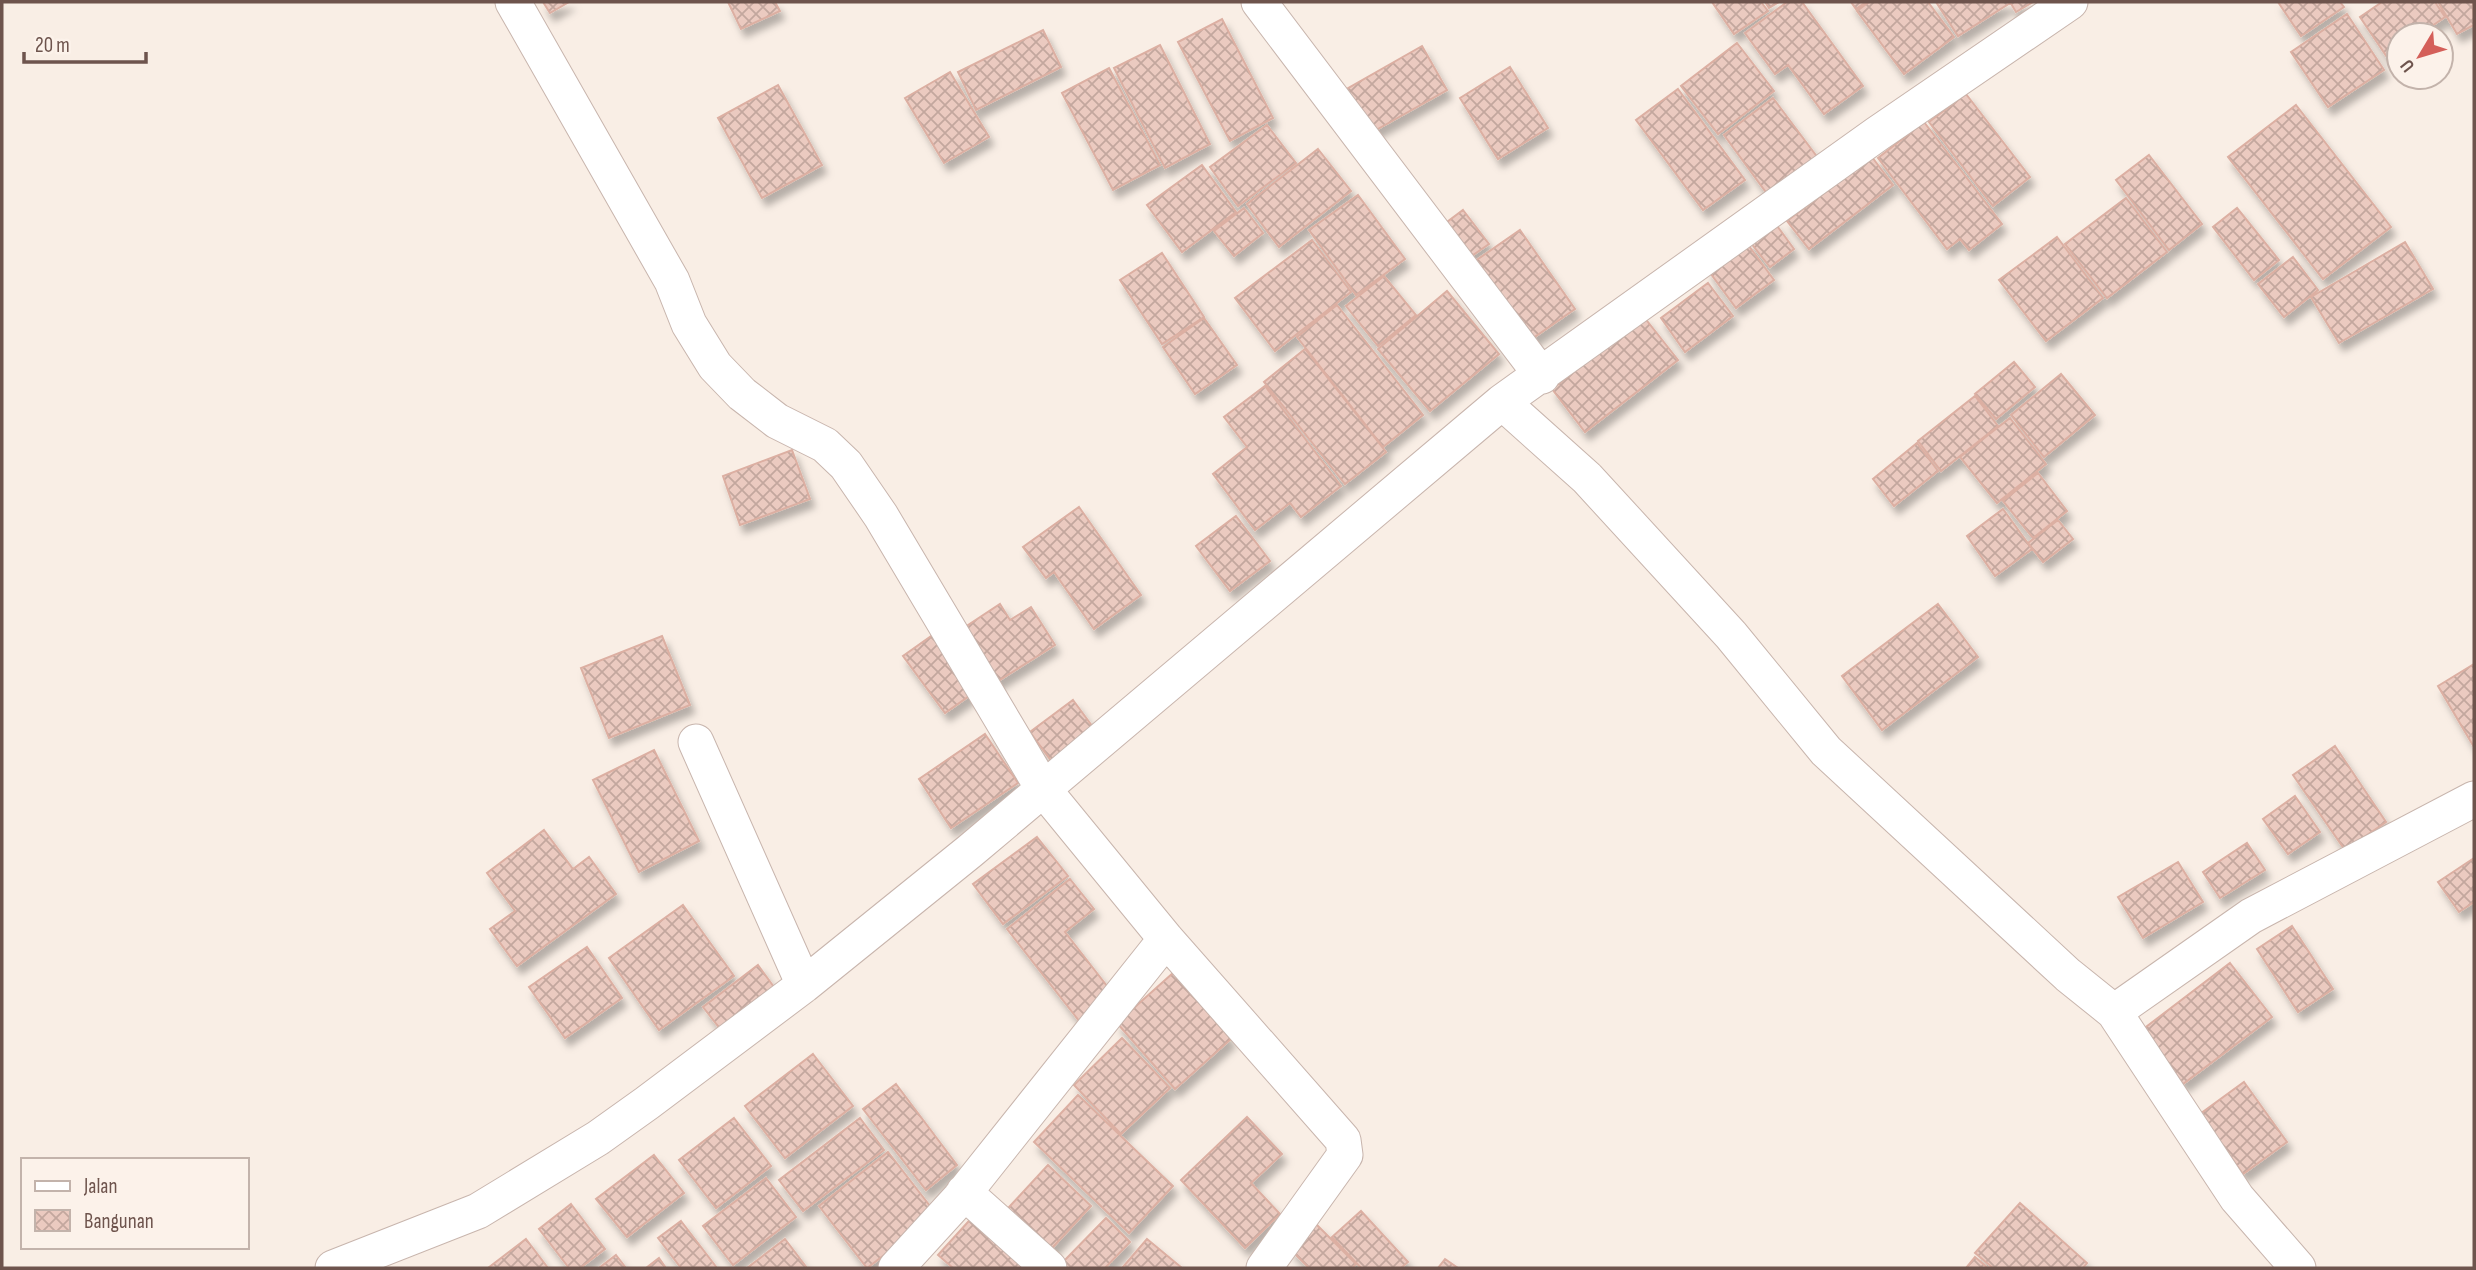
<svg xmlns="http://www.w3.org/2000/svg" width="2476" height="1270" font-family="'Sofia Sans Condensed',sans-serif">
<defs>
<pattern id="building-cross-hatch" width="8" height="8" patternUnits="userSpaceOnUse" patternTransform="scale(1.75)"><rect width="8" height="8" fill="#ebcac0"/><path d="M0 0l8 8M0 8l8-8" fill="none" stroke="#c3a79e"/></pattern>
<filter id="shadow"><feDropShadow dx="4.5" dy="8" stdDeviation="3.5" flood-color="#0004"/></filter>
</defs>
<rect width="100%" height="100%" fill="#f9eee5"/>
<!-- building -->
<path fill="url(#building-cross-hatch)" stroke="#dcafa2" stroke-width="2" filter="url(#shadow)" d="M 543,2 L 569,2 L 550,13 Z
M 728,2 L 775,2 L 780,11 L 741,29 Z
M 1712,2 L 1761,2 L 1768,11 L 1734,34 Z
M 1765,2 L 1779,2 L 1769,8 Z
M 1787,2 L 1802,2 L 1863,86 L 1824,114 L 1788,65 L 1775,74 L 1745,33 Z
M 1851,2 L 1866,2 L 1856,9 Z
M 1869,2 L 1928,2 L 1954,37 L 1904,74 L 1857,11 Z
M 1936,2 L 2009,2 L 2010,3 L 1958,36 Z
M 2010,2 L 2033,2 L 2016,12 Z
M 2278,2 L 2340,2 L 2344,7 L 2301,36 Z
M 2382,2 L 2435,2 L 2445,17 L 2419,35 L 2399,35 L 2399,49 L 2387,57 L 2360,17 Z
M 2438,2 L 2473,2 L 2474,25 L 2457,34 Z
M 2347,14 L 2384,70 L 2328,107 L 2291,52 Z
M 1222,19 L 1273,118 L 1230,141 L 1178,42 Z
M 1043,30 L 1061,67 L 976,110 L 958,72 Z
M 1737,43 L 1774,91 L 1718,134 L 1681,86 Z
M 1160,45 L 1210,144 L 1165,168 L 1114,68 Z
M 1422,46 L 1447,90 L 1369,134 L 1345,90 Z
M 1510,67 L 1548,128 L 1498,159 L 1460,98 Z
M 1109,68 L 1160,165 L 1113,190 L 1062,93 Z
M 950,72 L 989,137 L 944,163 L 905,98 Z
M 778,85 L 822,165 L 762,198 L 718,118 Z
M 1678,89 L 1745,180 L 1703,210 L 1636,120 Z
M 1966,94 L 2030,177 L 1993,206 L 1929,122 Z
M 1773,98 L 1818,158 L 1768,195 L 1724,135 Z
M 2296,105 L 2391,227 L 2323,279 L 2228,157 Z
M 1924,122 L 2002,224 L 1969,250 L 1960,239 L 1947,249 L 1878,158 Z
M 1267,125 L 1296,163 L 1238,206 L 1210,167 Z
M 1318,149 L 1351,191 L 1279,247 L 1247,204 Z
M 2149,155 L 2202,224 L 2169,250 L 2116,180 Z
M 1872,157 L 1893,185 L 1809,249 L 1787,221 Z
M 1202,165 L 1236,212 L 1182,252 L 1147,205 Z
M 1358,195 L 1405,259 L 1356,295 L 1309,230 Z
M 2126,198 L 2167,252 L 2107,298 L 2065,244 Z
M 1244,208 L 1263,233 L 1234,256 L 1214,231 Z
M 2237,208 L 2279,260 L 2254,280 L 2213,227 Z
M 1463,210 L 1489,244 L 1463,262 L 1439,228 Z
M 1775,223 L 1794,249 L 1770,267 L 1750,242 Z
M 1520,230 L 1575,309 L 1523,345 L 1468,266 Z
M 2057,237 L 2103,298 L 2046,341 L 1999,280 Z
M 1312,240 L 1351,292 L 1275,351 L 1235,298 Z
M 1746,242 L 1774,280 L 1736,308 L 1708,270 Z
M 2405,242 L 2433,289 L 2339,343 L 2311,297 Z
M 1162,253 L 1204,317 L 1162,344 L 1120,280 Z
M 2293,257 L 2318,290 L 2284,317 L 2258,284 Z
M 1384,276 L 1416,315 L 1378,346 L 1346,306 Z
M 1708,283 L 1733,316 L 1685,352 L 1661,318 Z
M 1447,291 L 1499,354 L 1430,411 L 1378,349 Z
M 1337,305 L 1423,415 L 1383,447 L 1297,337 Z
M 1644,317 L 1678,360 L 1585,432 L 1552,389 Z
M 1204,318 L 1237,365 L 1195,394 L 1163,347 Z
M 1305,349 L 1386,452 L 1345,484 L 1264,382 Z
M 2014,362 L 2035,387 L 1996,419 L 1975,394 Z
M 2061,374 L 2095,415 L 2044,457 L 2011,415 Z
M 1265,386 L 1341,486 L 1301,517 L 1290,503 L 1255,530 L 1213,474 L 1247,447 L 1224,417 Z
M 1975,396 L 1998,426 L 1941,471 L 1918,441 Z
M 2010,418 L 2046,464 L 1997,503 L 1960,457 Z
M 1917,443 L 1938,471 L 1894,506 L 1873,479 Z
M 792,450 L 810,499 L 740,525 L 723,476 Z
M 2038,473 L 2067,511 L 2033,538 L 2003,501 Z
M 1079,507 L 1141,595 L 1094,629 L 1054,572 L 1046,578 L 1023,547 Z
M 2003,509 L 2032,549 L 1995,576 L 1967,536 Z
M 1236,516 L 1270,561 L 1230,591 L 1196,546 Z
M 2058,520 L 2073,539 L 2043,562 L 2028,543 Z
M 1000,604 L 1010,620 L 1031,607 L 1055,645 L 992,685 L 962,629 Z
M 1938,604 L 1978,657 L 1882,730 L 1842,676 Z
M 937,632 L 979,689 L 945,713 L 903,656 Z
M 662,636 L 690,705 L 609,738 L 581,668 Z
M 2474,664 L 2474,747 L 2438,686 Z
M 1073,700 L 1098,734 L 1055,766 L 1030,732 Z
M 985,734 L 1018,783 L 951,828 L 919,779 Z
M 2335,746 L 2386,822 L 2345,850 L 2293,775 Z
M 654,750 L 699,841 L 639,872 L 593,780 Z
M 2295,796 L 2320,832 L 2288,854 L 2263,819 Z
M 544,830 L 573,869 L 589,857 L 616,894 L 517,966 L 490,929 L 515,911 L 487,873 Z
M 1037,837 L 1068,876 L 1003,924 L 973,884 Z
M 2247,843 L 2265,870 L 2220,898 L 2203,872 Z
M 2474,858 L 2474,902 L 2459,912 L 2438,882 Z
M 2178,862 L 2203,902 L 2143,938 L 2118,897 Z
M 1070,879 L 1094,909 L 1065,932 L 1114,995 L 1080,1022 L 1007,929 Z
M 683,905 L 734,976 L 659,1030 L 609,958 Z
M 2292,926 L 2333,989 L 2298,1012 L 2257,949 Z
M 587,947 L 622,998 L 565,1038 L 529,987 Z
M 2230,963 L 2272,1017 L 2183,1084 L 2142,1030 Z
M 758,965 L 779,994 L 725,1035 L 703,1007 Z
M 1173,973 L 1231,1039 L 1175,1089 L 1117,1023 Z
M 1122,1038 L 1170,1088 L 1121,1134 L 1074,1085 Z
M 813,1054 L 853,1106 L 785,1158 L 745,1106 Z
M 2244,1082 L 2287,1142 L 2243,1174 L 2200,1114 Z
M 896,1084 L 957,1165 L 926,1190 L 863,1109 Z
M 1078,1095 L 1173,1186 L 1129,1233 L 1034,1142 Z
M 1247,1117 L 1282,1154 L 1251,1183 L 1280,1214 L 1245,1248 L 1181,1180 Z
M 734,1118 L 771,1166 L 716,1208 L 679,1160 Z
M 860,1118 L 884,1150 L 803,1211 L 779,1180 Z
M 888,1152 L 937,1215 L 867,1268 L 819,1206 Z
M 654,1155 L 684,1193 L 627,1237 L 596,1199 Z
M 1048,1165 L 1091,1206 L 1041,1260 L 998,1219 Z
M 766,1178 L 796,1217 L 733,1265 L 703,1226 Z
M 2020,1203 L 2087,1263 L 2083,1268 L 1993,1268 L 1975,1253 Z
M 571,1204 L 605,1249 L 580,1268 L 569,1268 L 539,1229 Z
M 978,1211 L 1041,1268 L 953,1268 L 938,1255 Z
M 1361,1211 L 1408,1262 L 1401,1268 L 1361,1268 L 1332,1237 Z
M 1106,1218 L 1130,1242 L 1105,1268 L 1066,1268 L 1061,1264 Z
M 681,1221 L 717,1268 L 681,1268 L 658,1238 Z
M 1316,1224 L 1356,1264 L 1352,1268 L 1309,1268 L 1290,1249 Z
M 526,1239 L 548,1268 L 488,1268 Z
M 785,1239 L 807,1268 L 747,1268 Z
M 1147,1239 L 1182,1268 L 1122,1268 Z
M 616,1255 L 626,1268 L 599,1268 Z
M 1975,1257 L 1988,1268 L 1966,1268 Z
M 659,1258 L 666,1268 L 646,1268 Z
M 1445,1259 L 1458,1268 L 1438,1268 Z"/>
<g fill="none" stroke-linecap="round" stroke-linejoin="round">
<!-- street casing -->
<g stroke="#c8b5ad" stroke-width="37">
<path id="street" d="M 513,2 L 672,281 L 689,324 L 715,366 L 742,394 L 777,421 L 825,445 L 846,465 L 881,516 L 1044,790 L 1166,939 L 1343,1140 L 1345,1155 L 1264,1268
M 1259,2 L 1542,376
M 1502,402 L 1587,478 L 1731,635 L 1826,751 L 2068,975 L 2114,1012 L 2237,1198 L 2298,1268
M 696,742 L 804,985
M 2114,1012 L 2251,916 L 2474,799
M 964,1192 L 1049,1268
M 333,1268 L 478,1211 L 598,1138 L 647,1103 L 804,985 L 970,851 L 1502,402 L 1877,134 L 2070,2
M 896,1268 L 960,1198 L 1166,939"/>
</g>
<!-- street -->
<use href="#street" stroke="#fff" stroke-width="35"/>
</g>
<!-- border -->
<rect width="2476" height="1270" fill="none" stroke="#6e544d" stroke-width="7"/>
<!-- legend -->
<rect x="21" y="1158" width="228" height="91" fill="#fcf2ea" stroke="#c3b3ab" stroke-width="2"/>
<rect x="35" y="1181" width="35" height="10" fill="#ffffff" stroke="#c3b3ab" stroke-width="2"/>
<text x="84" y="1193" font-size="21" fill="#6e544d">Jalan</text>
<rect x="35" y="1210" width="35" height="21" fill="url(#building-cross-hatch)" stroke="#c3b3ab" stroke-width="2"/>
<text x="84" y="1228" font-size="21" fill="#6e544d">Bangunan</text>
<!-- north arrow -->
<g transform="translate(2420 56) rotate(232)"><circle r="33" fill="#fcf2ea" stroke="#c3b3ab" stroke-width="2"/>
<path d="M0-5L12 26L0 18L-12 26Z" fill="#d45f59"/>
<text y="-10" font-size="19" font-weight="bold" text-anchor="middle" fill="#6e544d">U</text>
</g>
<!-- scale -->
<path d="M24 52v10h122v-10" fill="none" stroke="#6e544d" stroke-width="3.5"/>
<text x="35" y="52" font-size="21" fill="#6e544d" stroke="#fcf2ea" stroke-width="5" paint-order="stroke">20 m</text>
</svg>
